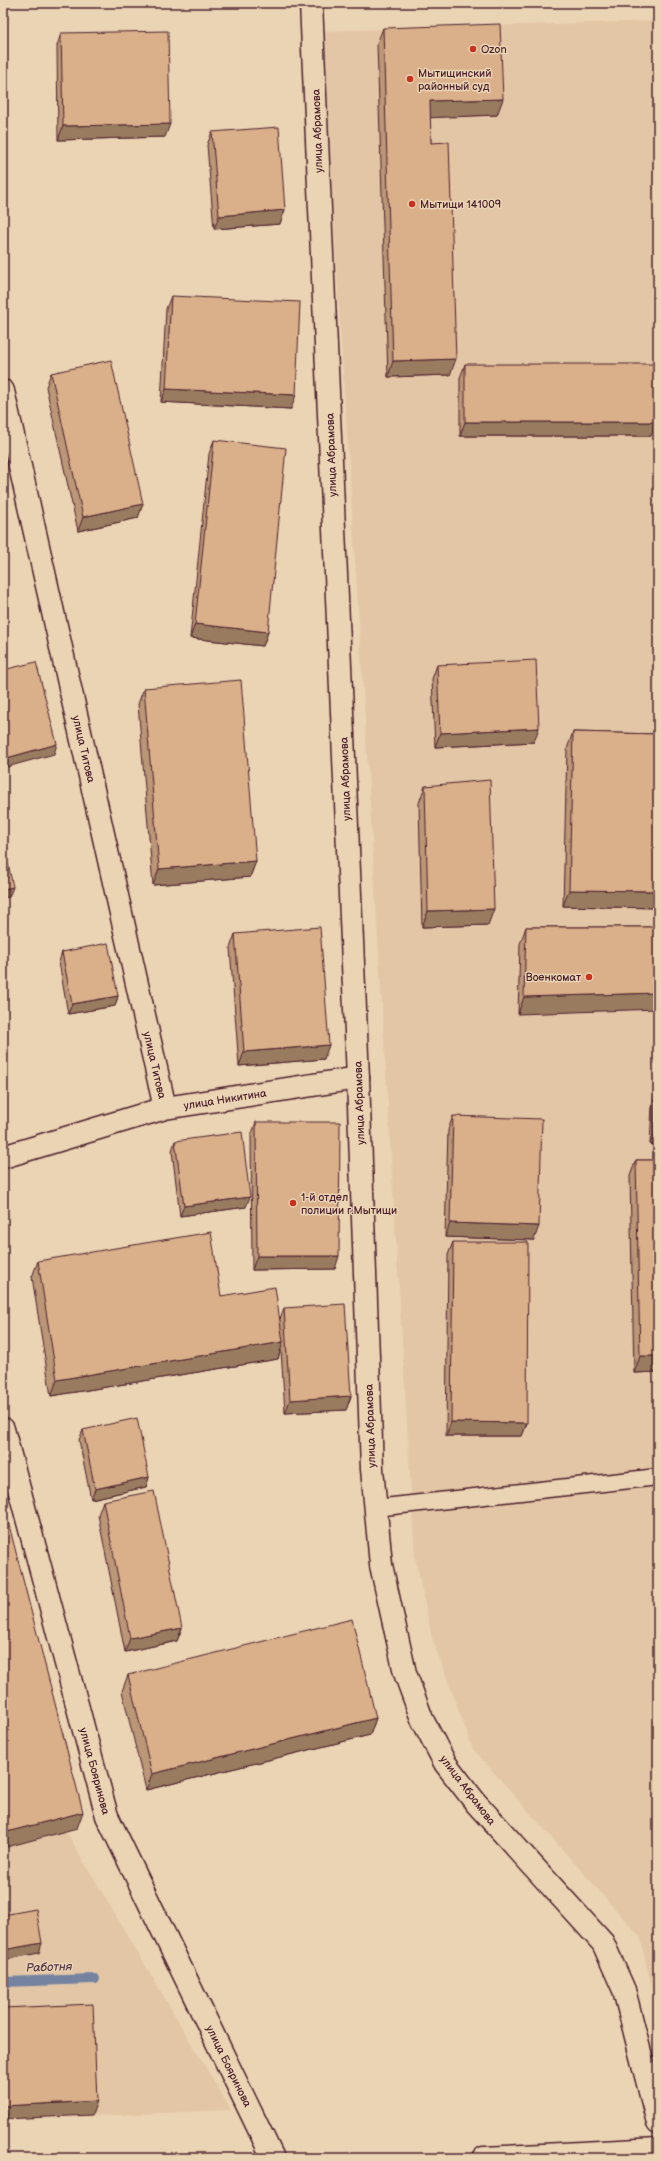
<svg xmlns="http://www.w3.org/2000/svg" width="661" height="2161" font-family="'Balsamiq Sans',sans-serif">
<rect width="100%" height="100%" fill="#ebd4b4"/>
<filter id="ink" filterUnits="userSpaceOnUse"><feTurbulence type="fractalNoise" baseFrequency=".025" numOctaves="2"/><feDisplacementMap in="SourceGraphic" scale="8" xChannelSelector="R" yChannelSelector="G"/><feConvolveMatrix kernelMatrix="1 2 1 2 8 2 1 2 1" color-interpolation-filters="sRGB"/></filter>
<g filter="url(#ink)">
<!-- built -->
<path fill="#e3c6a6" d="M 658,21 L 658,2016 L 640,1937 L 473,1749 L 432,1638 L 415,1557 L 358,606 L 321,31 Z
M 3,1595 L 64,1828 L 231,2110 L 3,2120 Z"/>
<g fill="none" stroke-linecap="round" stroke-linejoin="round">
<!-- stream -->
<path stroke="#7583a1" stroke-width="10" d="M 3,1982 L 95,1979"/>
<!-- lane casing -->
<g stroke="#4a1f2b" stroke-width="19">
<path id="lane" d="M 375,1508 L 658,1477"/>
</g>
<!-- street casing -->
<g stroke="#4a1f2b" stroke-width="25">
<path id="street" d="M 3,391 L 165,1108
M 3,1157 L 165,1108 L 358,1078
M 3,1429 L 107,1816 L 273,2158
M 484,2158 L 658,2149"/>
</g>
<!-- secondary casing -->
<g stroke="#4a1f2b" stroke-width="25">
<path id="secondary" d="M 311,3 L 358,1078 L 372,1469 L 381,1565 L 405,1673 L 422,1719 L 445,1763 L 476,1803 L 603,1943 L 624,1990 L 658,2123"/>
</g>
<!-- lane -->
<use href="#lane" stroke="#ebd4b4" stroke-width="16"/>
<!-- street -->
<use href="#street" stroke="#ebd4b4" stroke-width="22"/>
<!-- secondary -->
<use href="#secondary" stroke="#ebd4b4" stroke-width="22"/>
</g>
<!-- wall -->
<path fill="#bb9778" stroke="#4a1f2b" d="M 383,28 L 497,115 L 430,117 L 431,143 L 450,375 L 388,377 L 377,44 Z
M 61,33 L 165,137 L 58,140 L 57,46 Z
M 212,132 L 280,224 L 214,229 L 207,145 Z
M 171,296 L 291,409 L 161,402 L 166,309 Z
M 465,364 L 651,436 L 460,436 L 460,378 Z
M 51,373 L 138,518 L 78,531 L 46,387 Z
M 214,440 L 268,632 L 263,646 L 190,638 L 209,454 Z
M 437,665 L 534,742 L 435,747 L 432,679 Z
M 144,688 L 256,861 L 250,877 L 153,885 L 138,704 Z
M 573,732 L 658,734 L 658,908 L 563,906 L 567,749 Z
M 425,786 L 488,925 L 422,927 L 419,803 Z
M 526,927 L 658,927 L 518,1014 L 520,944 Z
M 235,934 L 324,1059 L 239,1066 L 230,948 Z
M 62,952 L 118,996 L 115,1006 L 68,1014 L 59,962 Z
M 655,1096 L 658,1096 L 658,1145 L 650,1144 L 652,1106 Z
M 453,1116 L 534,1240 L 445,1237 L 448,1130 Z
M 256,1122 L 335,1269 L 252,1270 L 251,1136 Z
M 175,1141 L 246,1207 L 180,1216 L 172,1151 Z
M 636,1160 L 658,1160 L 658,1372 L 634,1373 L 630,1176 Z
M 453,1242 L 527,1423 L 522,1436 L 446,1436 L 448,1255 Z
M 38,1261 L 221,1296 L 280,1319 L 284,1308 L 351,1396 L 346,1410 L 285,1413 L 281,1350 L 278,1359 L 51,1396 L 32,1277 Z
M 83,1430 L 149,1477 L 146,1487 L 91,1499 L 79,1440 Z
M 103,1501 L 182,1628 L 177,1641 L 125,1652 L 98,1515 Z
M 128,1675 L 376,1718 L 370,1735 L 146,1790 L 122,1691 Z"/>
<!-- shaded-wall -->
<path fill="#997b61" stroke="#4a1f2b" d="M 503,99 L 497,115 L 424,118 L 430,101 Z
M 170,124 L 165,137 L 58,140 L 63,126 Z
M 285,210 L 280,224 L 214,229 L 219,216 Z
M 456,359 L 450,375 L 388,377 L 393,361 Z
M 166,389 L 296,395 L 291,409 L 161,402 Z
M 465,422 L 656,422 L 651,436 L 460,436 Z
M 143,504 L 138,518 L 78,531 L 83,517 Z
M 195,624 L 268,632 L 263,646 L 190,638 Z
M 539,728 L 534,742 L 435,747 L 440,733 Z
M 57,744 L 54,754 L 3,768 L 3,759 Z
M 256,861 L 250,877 L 153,885 L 159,869 Z
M 13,887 L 9,897 L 3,898 L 3,889 Z
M 569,890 L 658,891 L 658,908 L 563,906 Z
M 494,909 L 488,925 L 422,927 L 428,911 Z
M 658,993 L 658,1009 L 518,1014 L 524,997 Z
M 118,996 L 115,1006 L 68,1014 L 72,1004 Z
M 329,1045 L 324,1059 L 239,1066 L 244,1052 Z
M 654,1134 L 658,1134 L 658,1145 L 650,1144 Z
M 250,1197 L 246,1207 L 180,1216 L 184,1206 Z
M 450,1223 L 539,1226 L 534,1240 L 445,1237 Z
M 257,1256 L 339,1256 L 335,1269 L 252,1270 Z
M 283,1342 L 278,1359 L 51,1396 L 57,1380 Z
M 640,1356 L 658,1356 L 658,1372 L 634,1373 Z
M 351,1396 L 346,1410 L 285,1413 L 290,1400 Z
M 451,1422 L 527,1423 L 522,1436 L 446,1436 Z
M 6,1458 L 3,1467 L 3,1459 Z
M 149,1477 L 146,1487 L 91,1499 L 95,1489 Z
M 182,1628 L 177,1641 L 125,1652 L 130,1638 Z
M 376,1718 L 370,1735 L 146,1790 L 152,1774 Z
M 83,1812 L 77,1828 L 3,1848 L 3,1833 Z
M 42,1943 L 39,1953 L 3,1960 L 3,1950 Z
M 97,2101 L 92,2115 L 3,2119 L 3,2106 Z"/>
<!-- building -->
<path fill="#dab08b" stroke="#4a1f2b" d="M 500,24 L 503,99 L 430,101 L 431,143 L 449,142 L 456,359 L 393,361 L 383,28 Z
M 168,31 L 170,124 L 63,126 L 61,33 Z
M 279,127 L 285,210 L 219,216 L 212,132 Z
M 171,296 L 300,302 L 296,395 L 166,389 Z
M 111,360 L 143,504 L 83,517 L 51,373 Z
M 465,364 L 656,364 L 656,422 L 465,422 Z
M 214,440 L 286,448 L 268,632 L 195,624 Z
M 536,660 L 539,728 L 440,733 L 437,665 Z
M 36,662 L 57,744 L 3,759 L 3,670 Z
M 241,680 L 256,861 L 159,869 L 144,688 Z
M 573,732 L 658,734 L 658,891 L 569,890 Z
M 490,780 L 494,909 L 428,911 L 425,786 Z
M 3,839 L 13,887 L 3,889 Z
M 320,927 L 329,1045 L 244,1052 L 235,934 Z
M 526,927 L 658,927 L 658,993 L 524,997 Z
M 108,943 L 118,996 L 72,1004 L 62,952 Z
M 655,1096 L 658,1096 L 658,1134 L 654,1134 Z
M 453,1116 L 542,1119 L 539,1226 L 450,1223 Z
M 256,1122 L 340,1122 L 339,1256 L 257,1256 Z
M 242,1132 L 250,1197 L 184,1206 L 175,1141 Z
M 636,1160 L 658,1160 L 658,1356 L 640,1356 Z
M 211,1232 L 221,1296 L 275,1287 L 283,1342 L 57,1380 L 38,1261 Z
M 453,1242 L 528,1242 L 527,1423 L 451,1422 Z
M 345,1304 L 351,1396 L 290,1400 L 284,1308 Z
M 137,1418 L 149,1477 L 95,1489 L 83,1430 Z
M 3,1447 L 6,1458 L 3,1459 Z
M 154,1491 L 182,1628 L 130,1638 L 103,1501 Z
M 3,1502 L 83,1812 L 3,1833 Z
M 352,1619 L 376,1718 L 152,1774 L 128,1675 Z
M 36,1909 L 42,1943 L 3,1950 L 3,1915 Z
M 93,2004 L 97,2101 L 3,2106 L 3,2008 Z"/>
</g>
<!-- markers -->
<g fill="#c8321e" stroke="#ebd4b4" stroke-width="1.5">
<circle cx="473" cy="49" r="4"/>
<circle cx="410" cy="79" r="4"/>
<circle cx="412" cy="204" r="4"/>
<circle cx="589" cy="977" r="4"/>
<circle cx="293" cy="1203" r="4"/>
</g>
<g text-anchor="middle" stroke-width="3" stroke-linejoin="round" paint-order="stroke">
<!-- poi labels -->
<g font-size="11" fill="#4a1f2b" stroke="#ebd4b4" text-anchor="start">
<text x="481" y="53">Ozon</text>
<text x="418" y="77">Мытищинский<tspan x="418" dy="13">районный суд</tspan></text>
<text x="420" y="208">Мытищи 141009</text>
<text x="581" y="981" text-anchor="end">Военкомат</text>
<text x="301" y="1201">1-й отдел<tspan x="301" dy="13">полиции г.Мытищи</tspan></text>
</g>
<!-- street labels -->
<g font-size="11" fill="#4a1f2b" stroke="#ebd4b4">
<text transform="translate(317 131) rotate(-92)" y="4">улица Абрамова</text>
<text transform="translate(331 455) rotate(-92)" y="4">улица Абрамова</text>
<text transform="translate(84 749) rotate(77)" y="4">улица Титова</text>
<text transform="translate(345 779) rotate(-92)" y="4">улица Абрамова</text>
<text transform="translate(155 1065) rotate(77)" y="4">улица Титова</text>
<text transform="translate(225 1099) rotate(-9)" y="4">улица Никитина</text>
<text transform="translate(359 1103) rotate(-92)" y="4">улица Абрамова</text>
<text transform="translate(370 1426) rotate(-92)" y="4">улица Абрамова</text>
<text transform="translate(95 1771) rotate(75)" y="4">улица Бояринова</text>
<text transform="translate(468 1790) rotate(53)" y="4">улица Абрамова</text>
<text transform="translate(229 2066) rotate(64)" y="4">улица Бояринова</text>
</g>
<!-- water labels -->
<g font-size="12" font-style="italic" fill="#553848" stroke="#ebd4b4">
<text transform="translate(49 1967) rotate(-2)" y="4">Работня</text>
</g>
</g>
<!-- margin -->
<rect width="661" height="2161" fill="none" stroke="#ebd4b4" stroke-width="16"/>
<rect x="8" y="8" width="645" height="2145" fill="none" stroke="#4a1f2b" stroke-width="1.5" filter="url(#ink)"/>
</svg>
